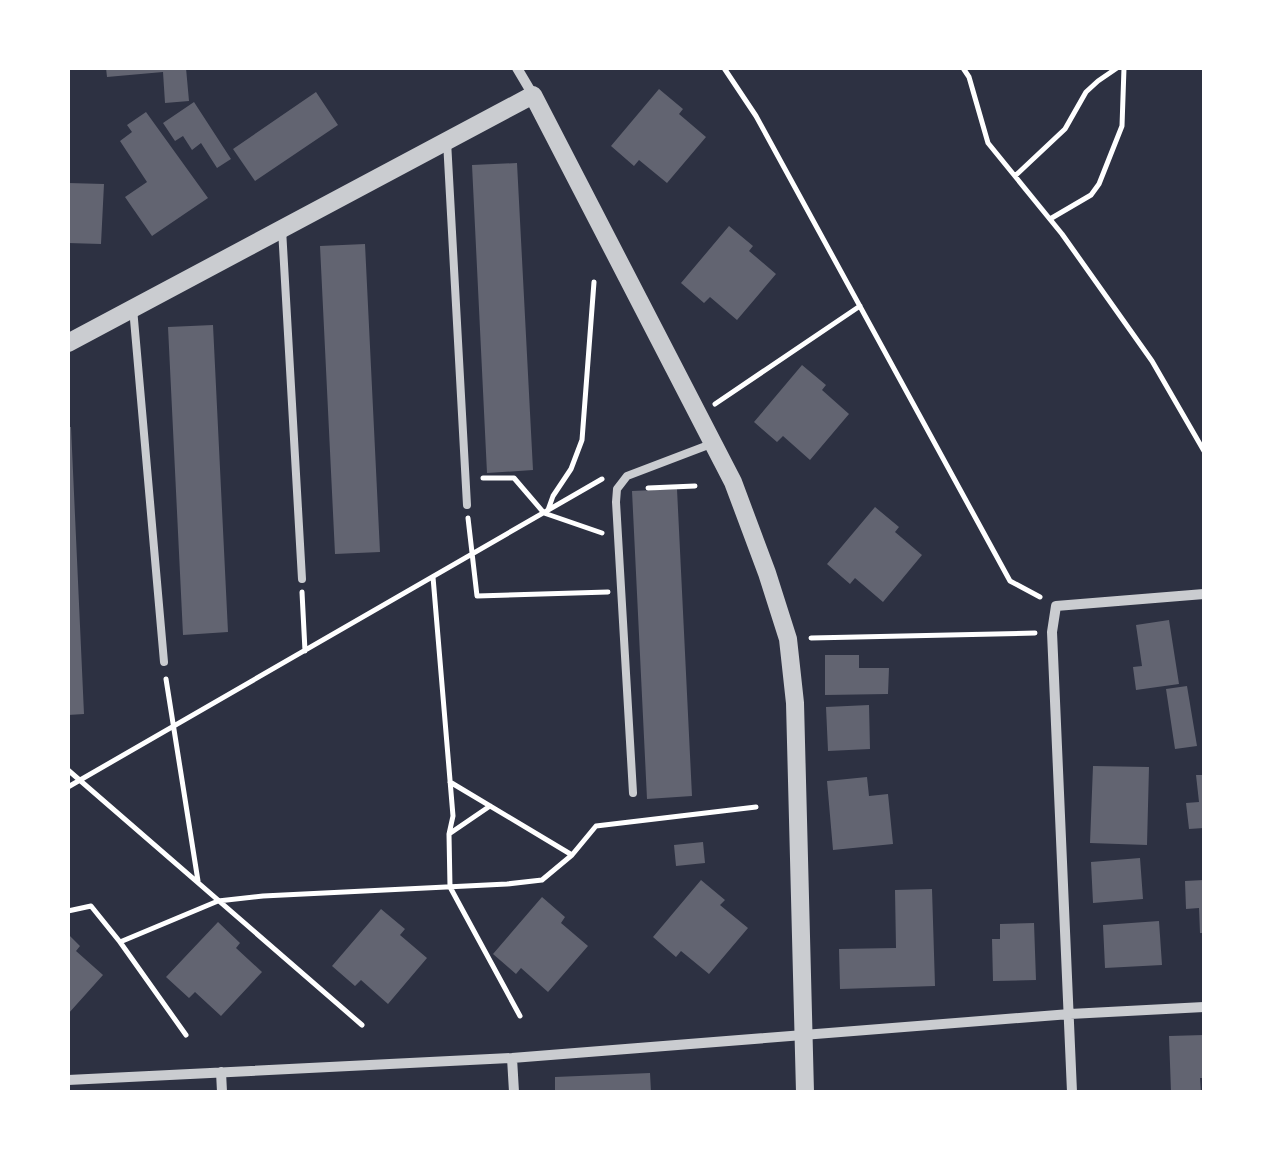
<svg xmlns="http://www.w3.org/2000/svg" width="1272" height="1160" font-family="Arial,sans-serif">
<rect width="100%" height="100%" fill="#2d3142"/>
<!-- building -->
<path fill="#626471" d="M 106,68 L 186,68 L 189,101 L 165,103 L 163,72 L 107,77 Z
M 659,89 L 683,109 L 679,114 L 706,137 L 667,183 L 639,160 L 634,166 L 611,146 Z
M 316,92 L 338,125 L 255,181 L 233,149 Z
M 194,102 L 231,159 L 217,168 L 201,143 L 192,150 L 183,136 L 175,141 L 163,123 Z
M 146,112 L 208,198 L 152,236 L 125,197 L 147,182 L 120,141 L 132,132 L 127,125 Z
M 517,163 L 533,470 L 487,473 L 472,165 Z
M 68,183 L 104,184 L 101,244 L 68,243 Z
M 729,226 L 753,246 L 749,251 L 776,274 L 737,320 L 710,297 L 704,303 L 681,283 Z
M 365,244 L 380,552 L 335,554 L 320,246 Z
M 213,325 L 228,632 L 183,635 L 168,327 Z
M 802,365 L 826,385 L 822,390 L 849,414 L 810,460 L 783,436 L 777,442 L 754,422 Z
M 68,427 L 71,427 L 84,714 L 68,715 Z
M 677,489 L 692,796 L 647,799 L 632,491 Z
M 875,507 L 899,527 L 895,532 L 922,555 L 883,602 L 855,578 L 850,584 L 827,564 Z
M 1169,620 L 1179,684 L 1136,690 L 1133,667 L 1142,666 L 1136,625 Z
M 825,655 L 859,655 L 859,668 L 889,668 L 888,694 L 825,695 Z
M 1187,686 L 1197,746 L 1175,749 L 1166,689 Z
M 869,705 L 870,749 L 828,751 L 826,707 Z
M 1093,766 L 1149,767 L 1147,845 L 1090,843 Z
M 1196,775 L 1204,775 L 1204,828 L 1189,829 L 1186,803 L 1199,802 Z
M 867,777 L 869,796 L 888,794 L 893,844 L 833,850 L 827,781 Z
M 703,842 L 705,863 L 676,866 L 674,845 Z
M 1140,858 L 1143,899 L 1093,903 L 1091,862 Z
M 701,880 L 725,900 L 720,905 L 748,928 L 709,974 L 681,951 L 676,957 L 653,937 Z
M 1204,880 L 1204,933 L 1200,933 L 1199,908 L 1186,909 L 1185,881 Z
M 932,889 L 935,986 L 840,989 L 839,949 L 896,948 L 895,890 Z
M 542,897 L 565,917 L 561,923 L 588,946 L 548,992 L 521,968 L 516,974 L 493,954 Z
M 381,909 L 405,929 L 400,935 L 427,958 L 388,1004 L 361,980 L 355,986 L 332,966 Z
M 1159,921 L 1162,965 L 1105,968 L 1103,925 Z
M 218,922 L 240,943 L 236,948 L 262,972 L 221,1016 L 195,992 L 189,998 L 166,977 Z
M 1034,923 L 1036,980 L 993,981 L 992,939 L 1000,939 L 1000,924 Z
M 68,934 L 80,946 L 76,951 L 103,975 L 68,1014 Z
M 1204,1035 L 1204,1078 L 1200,1078 L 1201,1092 L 1171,1092 L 1169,1036 Z
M 650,1073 L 651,1092 L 555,1092 L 555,1077 Z"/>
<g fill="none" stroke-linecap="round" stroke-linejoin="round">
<!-- path -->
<path stroke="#fff" stroke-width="5" d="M 724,68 L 756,116 L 1010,581 L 1040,597
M 963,68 L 969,77 L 988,143 L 1062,234 L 1152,361 L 1204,451
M 1015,176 L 1065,129 L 1086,92 L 1098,81 L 1117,68
M 1050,219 L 1091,195 L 1099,184 L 1122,126 L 1124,68
M 715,404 L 860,306
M 483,478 L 514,478 L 544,513 L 602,533
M 648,488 L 695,486
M 548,510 L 553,496 L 571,469 L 582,440 L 594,282
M 468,518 L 477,596 L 608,592
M 433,577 L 453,816 L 449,834 L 490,806
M 302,592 L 305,651
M 811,638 L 1035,633
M 166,679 L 198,881
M 68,770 L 362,1025
M 450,782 L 572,855
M 68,787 L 602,479
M 449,834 L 450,887 L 520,1016
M 68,911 L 91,906 L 120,942 L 218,901 L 263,896 L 507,884 L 542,880 L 572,855 L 596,826 L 756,807
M 120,942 L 186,1035"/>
<!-- service -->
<path stroke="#caccd0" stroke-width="8" d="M 447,141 L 467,505
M 282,229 L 302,579
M 133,308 L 164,662
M 633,793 L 616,502 L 617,489 L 627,476 L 711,444"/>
<!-- minor -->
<path stroke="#caccd0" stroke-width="10" d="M 517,68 L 533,95
M 512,1058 L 514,1092
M 221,1072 L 222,1092
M 68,1080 L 512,1058 L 1070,1014 L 1204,1007
M 1072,1092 L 1052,632 L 1056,606 L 1204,594"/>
<!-- tertiary -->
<path stroke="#caccd0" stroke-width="18" d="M 68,343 L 533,95 L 733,482 L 767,573 L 788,639 L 795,703 L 805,1092"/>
</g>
<!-- border -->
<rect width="1272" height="1160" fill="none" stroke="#ffffff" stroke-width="140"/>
</svg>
